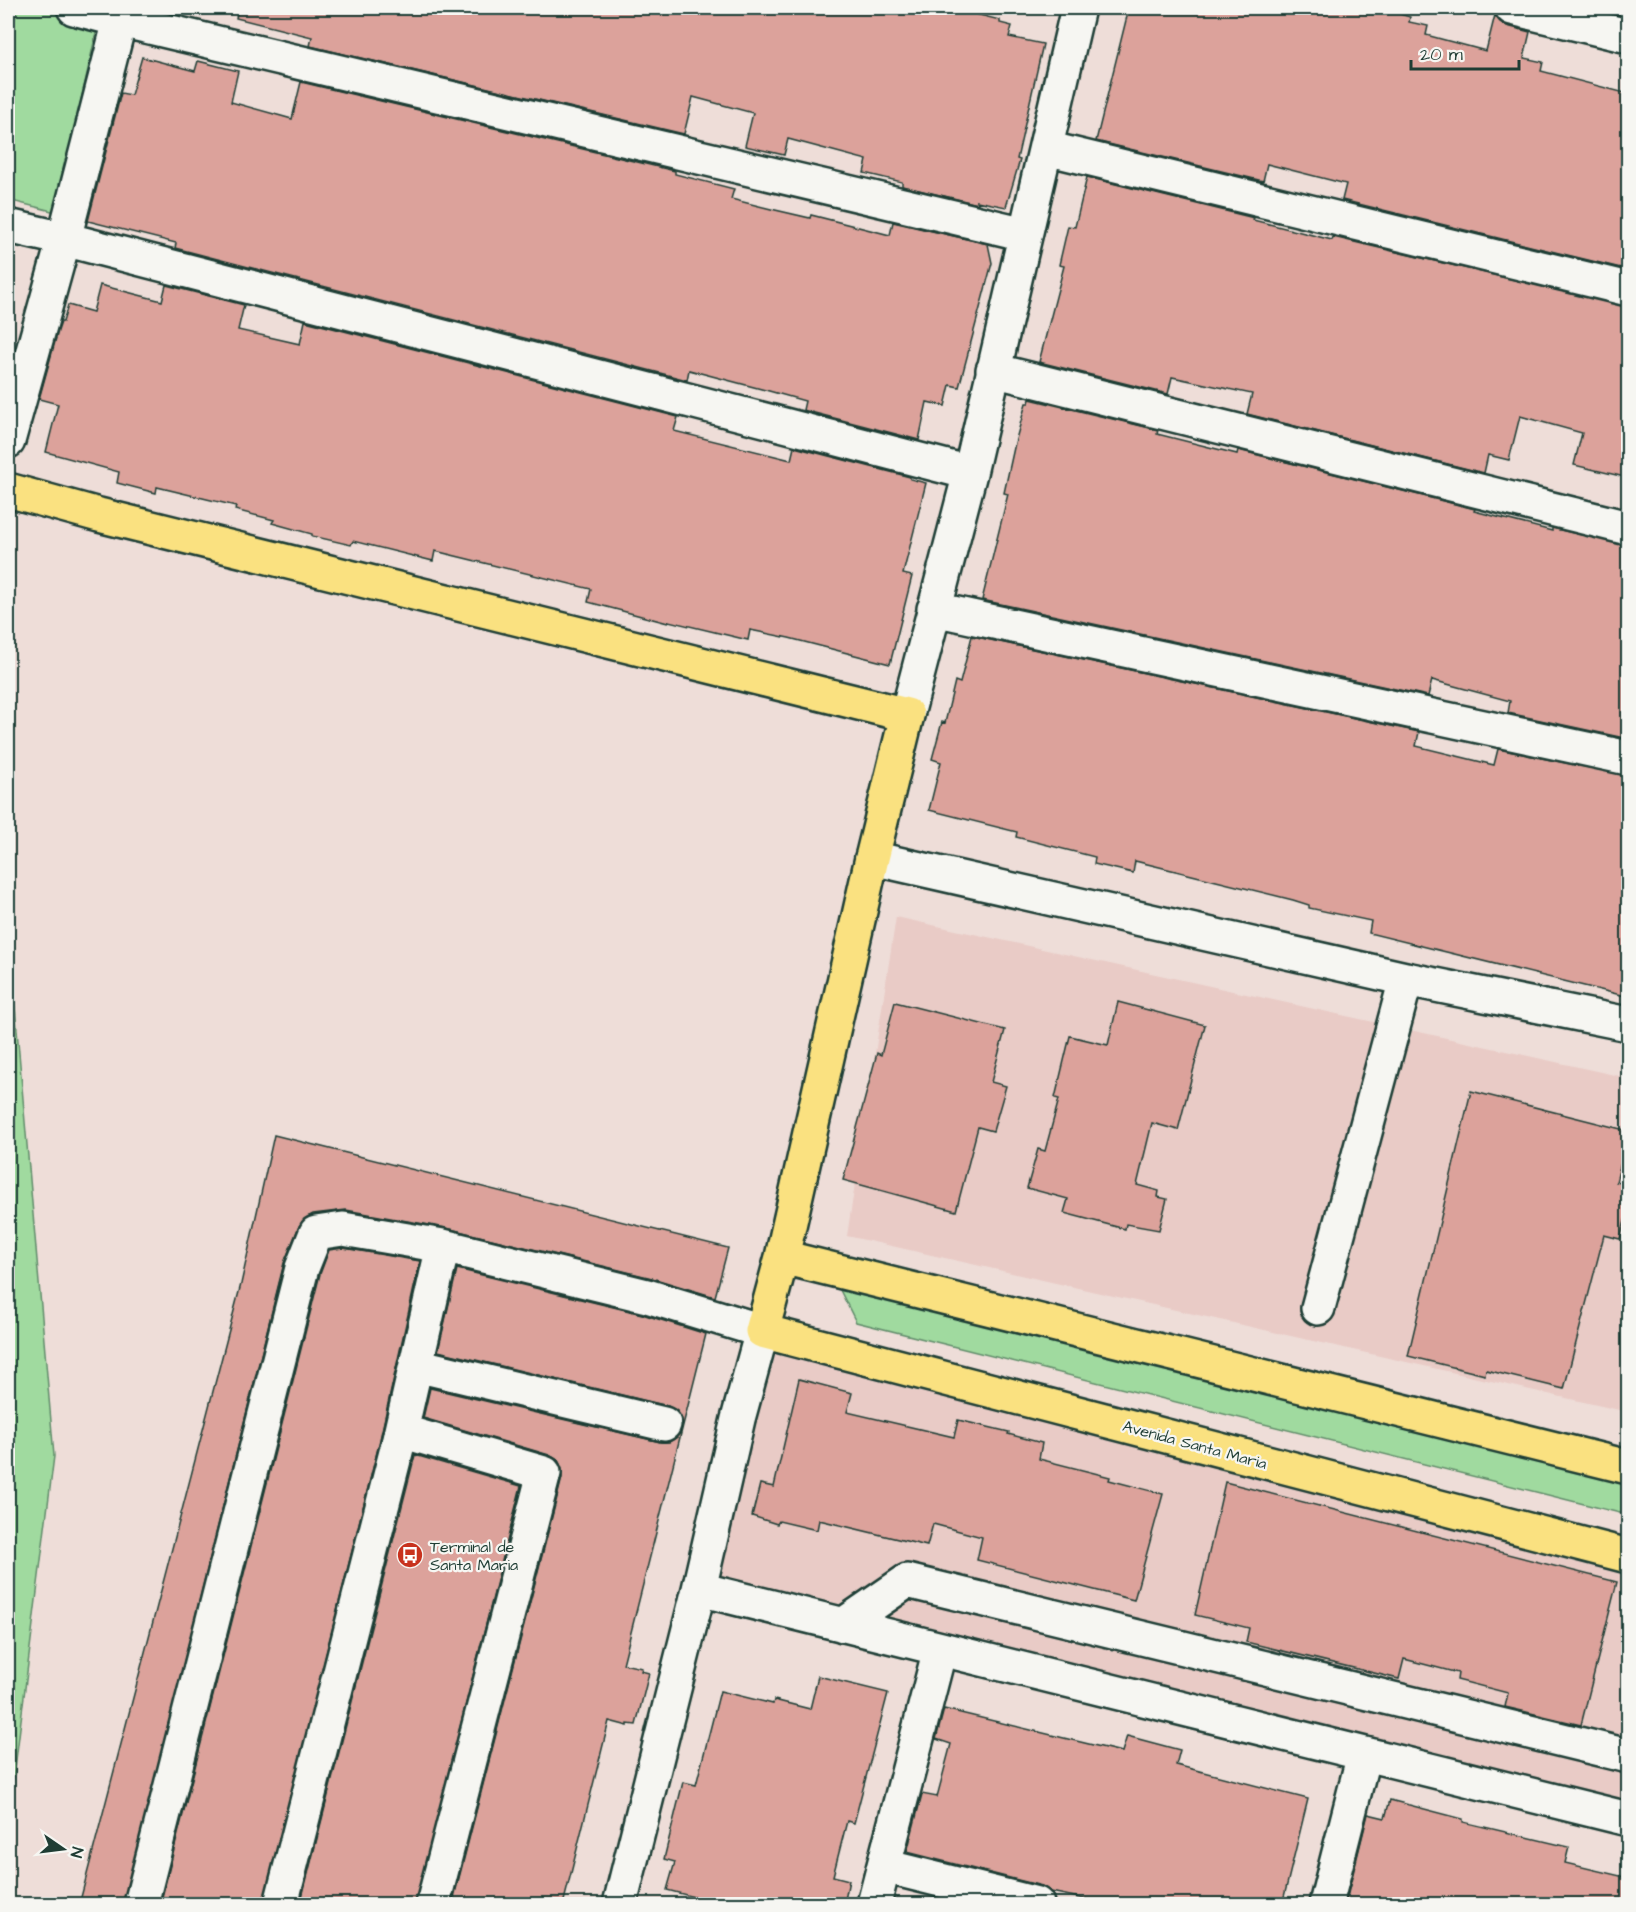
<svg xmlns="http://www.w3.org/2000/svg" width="1636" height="1912" font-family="'Architects Daughter',sans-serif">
<rect width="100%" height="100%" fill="#eeddd8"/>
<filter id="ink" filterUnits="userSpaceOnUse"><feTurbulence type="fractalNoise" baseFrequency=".0167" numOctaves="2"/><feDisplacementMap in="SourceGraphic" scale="12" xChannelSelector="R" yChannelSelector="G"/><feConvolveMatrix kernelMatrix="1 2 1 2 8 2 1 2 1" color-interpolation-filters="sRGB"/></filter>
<g filter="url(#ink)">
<!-- built -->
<path fill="#e9cbc6" d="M 896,917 L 1628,1078 L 1628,1412 L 847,1236 Z
M 762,1331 L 1628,1554 L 1628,1816 L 699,1589 Z"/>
<!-- green -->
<path fill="#a0da9f" stroke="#608c6a" stroke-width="1.5" d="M 17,8 L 58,8 L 99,20 L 56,212 L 8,200 L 8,46 Z
M 8,926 L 54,1456 L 8,1824 Z
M 835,1280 L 1628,1476 L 1628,1515 L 856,1322 Z"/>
<!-- building -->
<path fill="#dca29b" stroke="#1f3d34" stroke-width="1.5" d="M 238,8 L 951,8 L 1000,20 L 1000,23 L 1012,26 L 1009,37 L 1043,44 L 1017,159 L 1020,160 L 1006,207 L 977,201 L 978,204 L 902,186 L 902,182 L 864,173 L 867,160 L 788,139 L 784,155 L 745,146 L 753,113 L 693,97 L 684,134 L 310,46 L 312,37 L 236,18 Z
M 1129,8 L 1401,8 L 1400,14 L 1410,17 L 1409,22 L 1428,26 L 1426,35 L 1486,51 L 1495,15 L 1500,22 L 1507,26 L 1530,32 L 1524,58 L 1543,62 L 1541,71 L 1629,94 L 1629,270 L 1342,200 L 1346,184 L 1267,164 L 1263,181 L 1096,141 Z
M 142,57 L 195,71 L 198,61 L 238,71 L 231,102 L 292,119 L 301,82 L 675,171 L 675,174 L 734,189 L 731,199 L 771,209 L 810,218 L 811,215 L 890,235 L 893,222 L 988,244 L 992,263 L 959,387 L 950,385 L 945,406 L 927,402 L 919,440 L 803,410 L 805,401 L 769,391 L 689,370 L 687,380 L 175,248 L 176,243 L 88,221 L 121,93 L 131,95 Z
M 1087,177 L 1254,218 L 1253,220 L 1332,240 L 1333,237 L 1629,307 L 1629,478 L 1574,465 L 1582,433 L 1520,416 L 1509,460 L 1488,455 L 1484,473 L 1247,414 L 1252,394 L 1172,377 L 1168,394 L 1039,362 L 1064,266 L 1059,265 L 1068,226 L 1075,227 Z
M 100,285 L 162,301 L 166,285 L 244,305 L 238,330 L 300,344 L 305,321 L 678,417 L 674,431 L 791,460 L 794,447 L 910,477 L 910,479 L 926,483 L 903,574 L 912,576 L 890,664 L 789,638 L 750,630 L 748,640 L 669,621 L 668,623 L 588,602 L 591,589 L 435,551 L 433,561 L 353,541 L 351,545 L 312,536 L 312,534 L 272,523 L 274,520 L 235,510 L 236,506 L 157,487 L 156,493 L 117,483 L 119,472 L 46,452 L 58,404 L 39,399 L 58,331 L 61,322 L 63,322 L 68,305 L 93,312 Z
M 1030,399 L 1158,430 L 1157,434 L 1237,454 L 1238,450 L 1475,509 L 1474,511 L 1552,531 L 1552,528 L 1629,546 L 1629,739 L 1508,713 L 1510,701 L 1432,680 L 1428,696 L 982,600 L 1008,494 L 1004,493 L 1015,443 L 1026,403 L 1029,403 Z
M 972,636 L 1419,732 L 1416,746 L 1494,765 L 1498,749 L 1629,776 L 1629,997 L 1369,933 L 1371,921 L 1309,908 L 1309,905 L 1293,900 L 1135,861 L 1133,873 L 1094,864 L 1095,857 L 1016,837 L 1017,832 L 929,810 L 941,762 L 932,759 L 942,722 L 945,723 L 955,681 L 960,683 Z
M 895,1002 L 1005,1030 L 991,1082 L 1006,1086 L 993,1131 L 978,1127 L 956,1211 L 843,1180 L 877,1053 L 881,1055 Z
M 1118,1002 L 1205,1025 L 1178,1130 L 1152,1123 L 1137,1185 L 1159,1191 L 1158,1197 L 1167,1199 L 1159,1230 L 1126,1224 L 1125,1229 L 1064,1213 L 1068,1199 L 1027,1188 L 1038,1149 L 1045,1151 L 1059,1099 L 1055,1098 L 1070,1036 L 1108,1045 Z
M 1471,1091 L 1629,1131 L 1616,1182 L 1629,1185 L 1629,1207 L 1620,1239 L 1604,1235 L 1564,1389 L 1486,1370 L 1485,1375 L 1408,1356 Z
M 274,1135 L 728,1248 L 715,1297 L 652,1278 L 446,1228 L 346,1210 L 313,1214 L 304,1219 L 299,1226 L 284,1263 L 123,1905 L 79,1905 L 241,1284 Z
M 343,1248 L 420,1261 L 379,1444 L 263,1905 L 160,1905 L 320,1274 L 329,1250 Z
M 457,1269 L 642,1314 L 706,1334 L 623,1664 L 642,1668 L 641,1671 L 649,1673 L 636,1725 L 628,1724 L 628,1726 L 609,1721 L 563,1905 L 452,1905 L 562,1478 L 562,1469 L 558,1460 L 549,1455 L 423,1418 L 430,1388 L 660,1442 L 669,1442 L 677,1437 L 682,1429 L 682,1419 L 677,1411 L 668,1406 L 438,1351 Z
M 799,1379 L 852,1393 L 847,1412 L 954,1437 L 958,1420 L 1009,1432 L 1008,1434 L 1042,1443 L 1039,1459 L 1110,1477 L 1109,1480 L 1163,1494 L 1134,1600 L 977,1560 L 982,1537 L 933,1524 L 927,1546 L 819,1520 L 817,1530 L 779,1521 L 777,1524 L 752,1516 L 760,1484 L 774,1487 Z
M 415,1455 L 521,1486 L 415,1905 L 300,1905 Z
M 1225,1482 L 1617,1582 L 1581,1725 L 1505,1707 L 1508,1693 L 1457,1680 L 1458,1673 L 1404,1659 L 1399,1679 L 1246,1642 L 1249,1628 L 1195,1615 Z
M 818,1676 L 888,1693 L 854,1823 L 847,1821 L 833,1876 L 849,1880 L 844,1905 L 697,1905 L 698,1898 L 667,1890 L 675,1862 L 664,1859 L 683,1782 L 696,1785 L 720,1691 L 773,1704 L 774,1700 L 810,1709 Z
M 944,1709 L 1122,1752 L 1127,1736 L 1180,1750 L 1176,1765 L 1308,1799 L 1282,1905 L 1113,1905 L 1051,1892 L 1042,1886 L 907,1852 L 922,1794 L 937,1797 L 951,1744 L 936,1739 Z
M 1390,1800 L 1463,1819 L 1463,1822 L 1569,1847 L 1565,1863 L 1629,1878 L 1629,1905 L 1345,1905 L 1368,1814 L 1385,1818 Z"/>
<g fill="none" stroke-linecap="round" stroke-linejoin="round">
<!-- minor casing -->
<g stroke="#1f3d34" stroke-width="38">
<path id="minor" d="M 74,8 L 120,20 L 1025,234
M 1512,8 L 1628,36
M 1046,148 L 1628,289
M 8,226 L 64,239 L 970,473
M 993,370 L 1628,528
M 8,441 L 64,239 L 120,20
M 934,609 L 1628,758
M 907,715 L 970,473 L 1078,8
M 872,858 L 1406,979 L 1628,1024
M 1318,1308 L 1406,979
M 416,1365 L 664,1424
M 401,1431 L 544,1473 L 433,1904
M 699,1589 L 1628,1819
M 843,1625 L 907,1581 L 1628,1756
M 884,1866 L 1037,1904
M 141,1904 L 302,1268 L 316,1233 L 343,1229 L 443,1246
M 281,1904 L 397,1448 L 443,1246 L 647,1296 L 762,1331 L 738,1419 L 699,1589 L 620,1904
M 874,1904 L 940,1649
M 1326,1904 L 1364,1754"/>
</g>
<!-- major casing -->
<g stroke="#1f3d34" stroke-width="38">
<path id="major" d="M 8,490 L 99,515 L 907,715 L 872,858 L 782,1257 L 762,1331 L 1628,1556
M 782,1257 L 1628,1467"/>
</g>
<!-- minor -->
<use href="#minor" stroke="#f6f6f2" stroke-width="33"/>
<!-- major -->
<use href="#major" stroke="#fae180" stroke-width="33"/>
</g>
</g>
<!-- icons -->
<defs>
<g id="bus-disc" transform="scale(1.35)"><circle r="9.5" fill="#c8321e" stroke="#f6f6f2"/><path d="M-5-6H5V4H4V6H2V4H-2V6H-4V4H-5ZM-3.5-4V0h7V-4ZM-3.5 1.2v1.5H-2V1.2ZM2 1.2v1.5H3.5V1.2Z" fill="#fff"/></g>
</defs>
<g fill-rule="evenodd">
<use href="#bus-disc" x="410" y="1555"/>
</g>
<g text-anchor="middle" stroke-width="4.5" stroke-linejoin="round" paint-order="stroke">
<!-- street labels -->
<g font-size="16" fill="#1f3d34" stroke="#f6f6f2">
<text transform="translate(1195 1444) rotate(15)" y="6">Avenida Santa Maria</text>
</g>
<!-- poi labels -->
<g font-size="16" fill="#1f3d34" stroke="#f6f6f2" text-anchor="start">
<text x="430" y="1552">Terminal de<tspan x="430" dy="18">Santa Maria</tspan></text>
</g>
</g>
<!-- margin -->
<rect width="1636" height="1912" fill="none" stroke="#f6f6f2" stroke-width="30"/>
<rect x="15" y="15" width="1606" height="1882" fill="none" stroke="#1f3d34" stroke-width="2" filter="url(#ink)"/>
<!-- north arrow -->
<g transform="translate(63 1849) rotate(104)" stroke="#f6f6f2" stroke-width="4.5" paint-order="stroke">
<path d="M0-4.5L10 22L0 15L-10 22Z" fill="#1f3d34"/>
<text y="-9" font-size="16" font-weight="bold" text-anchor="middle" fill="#1f3d34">N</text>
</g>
<!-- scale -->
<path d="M1411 60v9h108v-9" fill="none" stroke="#1f3d34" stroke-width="3"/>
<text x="1420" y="60" font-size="18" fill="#1f3d34" stroke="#f6f6f2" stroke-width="4.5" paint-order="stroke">20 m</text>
</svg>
